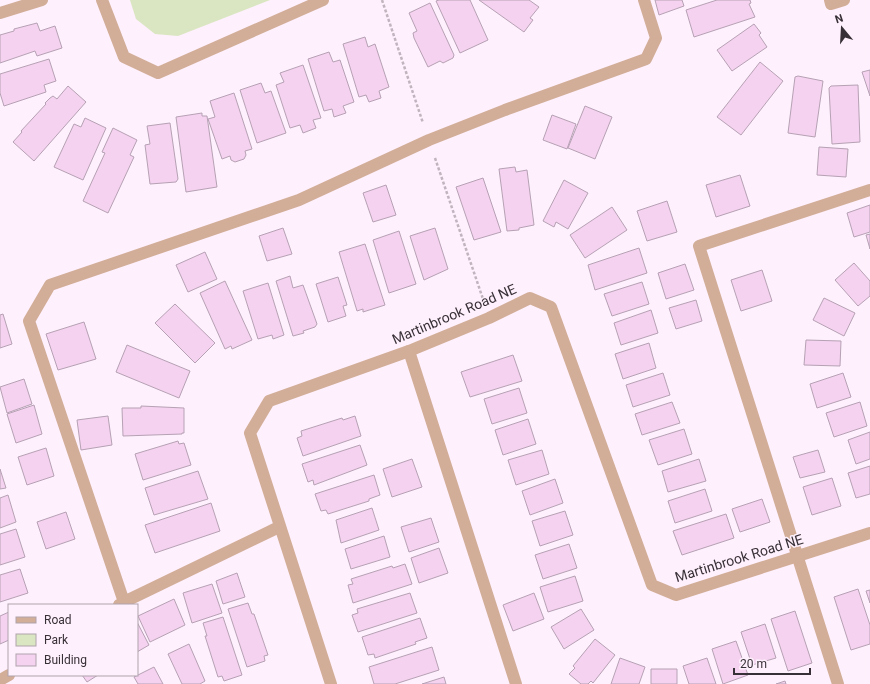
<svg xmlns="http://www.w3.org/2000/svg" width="870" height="684" font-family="Roboto,sans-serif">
<rect width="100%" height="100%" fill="#fef0fc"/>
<!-- green -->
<path fill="#dae6c1" d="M 130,0 L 270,0 L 178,36 L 155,34 L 136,19 Z"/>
<!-- building -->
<path fill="#f5d2f0" stroke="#b6a1b4" d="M 439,0 L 470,0 L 488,40 L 460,53 L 436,1 Z
M 479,0 L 529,0 L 539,7 L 530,18 L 533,20 L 524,32 Z
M 655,0 L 682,0 L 684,6 L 659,15 Z
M 717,0 L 750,0 L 751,3 L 749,4 L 755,17 L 694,37 L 686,10 Z
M 430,3 L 454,55 L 453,58 L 443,63 L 440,61 L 428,67 L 414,38 L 413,33 L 417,31 L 409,13 Z
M 37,23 L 40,31 L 55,26 L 62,48 L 37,56 L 35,51 L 0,63 L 0,35 L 14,31 L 14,29 Z
M 754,24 L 761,33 L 759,35 L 767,47 L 732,71 L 717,50 Z
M 365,37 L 368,47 L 375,44 L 389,87 L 379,91 L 381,98 L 369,102 L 366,95 L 359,97 L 343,44 Z
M 329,52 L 333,62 L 340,60 L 354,102 L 343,106 L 346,113 L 334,117 L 332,109 L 324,111 L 308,59 Z
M 49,59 L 56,81 L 44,85 L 46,92 L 4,106 L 0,93 L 0,74 Z
M 760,62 L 783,81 L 741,135 L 717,117 Z
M 303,65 L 321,118 L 313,120 L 316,128 L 303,133 L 300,125 L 290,128 L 276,85 L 284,82 L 280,73 Z
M 870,70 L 870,96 L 862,72 Z
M 798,76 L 823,81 L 815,137 L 788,133 L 795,77 Z
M 261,83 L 265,93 L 271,91 L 286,133 L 257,143 L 240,90 Z
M 858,85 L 860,142 L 832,144 L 829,88 L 831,86 Z
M 68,86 L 86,102 L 34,161 L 13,142 L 22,132 L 21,131 L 46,104 L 45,103 L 50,98 L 53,96 L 57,99 Z
M 234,93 L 252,149 L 245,151 L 246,155 L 244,159 L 235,162 L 231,160 L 230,156 L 222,159 L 208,119 L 215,117 L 210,101 Z
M 585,106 L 612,117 L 595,159 L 568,148 Z
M 202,113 L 202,116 L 207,116 L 217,187 L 186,192 L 176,117 Z
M 552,115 L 576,124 L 567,149 L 543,140 Z
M 85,118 L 106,128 L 83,180 L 54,167 L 74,124 L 81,127 Z
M 170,123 L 178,179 L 176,182 L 150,184 L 145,145 L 150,144 L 147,126 Z
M 113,128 L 137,140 L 130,155 L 134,157 L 108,213 L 83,201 L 105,153 L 102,152 Z
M 819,147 L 848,149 L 846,177 L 817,175 Z
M 515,167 L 516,172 L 527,170 L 534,225 L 519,228 L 519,230 L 507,231 L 499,169 Z
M 740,175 L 750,206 L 716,217 L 706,185 Z
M 483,178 L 501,232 L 474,240 L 456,187 Z
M 564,180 L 588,193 L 568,229 L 556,222 L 554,227 L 543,221 Z
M 386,185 L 396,215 L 373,222 L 363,193 Z
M 667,201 L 677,232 L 647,241 L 637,211 Z
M 870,205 L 870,232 L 854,237 L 847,213 Z
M 612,207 L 627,230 L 585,258 L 570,235 Z
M 283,228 L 292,254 L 267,261 L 259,236 Z
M 435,228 L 448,269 L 424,280 L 410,236 Z
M 399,231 L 416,284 L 389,293 L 373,240 Z
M 870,234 L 870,249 L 866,235 Z
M 365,244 L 385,305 L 363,312 L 363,309 L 357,311 L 339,252 Z
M 639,248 L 647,273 L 595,290 L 588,265 Z
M 205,252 L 217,279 L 188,292 L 176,265 Z
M 854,263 L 870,281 L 870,296 L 858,306 L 835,280 Z
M 685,264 L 694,290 L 666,299 L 658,273 Z
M 762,270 L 772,301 L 741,311 L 731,280 Z
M 290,276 L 293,288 L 303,285 L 317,324 L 315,327 L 303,331 L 304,333 L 293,336 L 276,281 Z
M 338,277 L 347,305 L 343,306 L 346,316 L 328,322 L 316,284 Z
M 225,281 L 252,340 L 232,349 L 231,346 L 225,349 L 200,293 Z
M 642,282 L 649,304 L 612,316 L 604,294 Z
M 268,283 L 284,335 L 273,339 L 272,335 L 258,339 L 243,291 Z
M 824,298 L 855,313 L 844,336 L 813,320 Z
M 696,300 L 702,321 L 676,329 L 669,308 Z
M 175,304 L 215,343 L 195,363 L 155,323 Z
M 651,310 L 658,333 L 621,345 L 614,323 Z
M 3,314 L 12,344 L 0,348 L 0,315 Z
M 84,322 L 96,359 L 58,370 L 46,334 Z
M 806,340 L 841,341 L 840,366 L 804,365 Z
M 649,343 L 656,368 L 623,379 L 615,354 Z
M 127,345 L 190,371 L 179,398 L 116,372 Z
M 513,355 L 522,381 L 470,397 L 461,372 Z
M 663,373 L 670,395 L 633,407 L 626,385 Z
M 843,373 L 851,397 L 817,408 L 810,384 Z
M 24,379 L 32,404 L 7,413 L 0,387 Z
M 519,388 L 527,413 L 492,424 L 484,399 Z
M 672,402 L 680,423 L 642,435 L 635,414 Z
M 860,402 L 867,426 L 834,437 L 826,413 Z
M 34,405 L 42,434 L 16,443 L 7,414 Z
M 141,406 L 184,408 L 184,433 L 182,433 L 182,434 L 123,436 L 122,408 L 141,408 Z
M 108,416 L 112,445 L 81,450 L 77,420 Z
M 355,416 L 361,436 L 303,456 L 297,438 L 302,436 L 301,431 L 342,418 L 343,420 Z
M 528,419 L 536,444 L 503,455 L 495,430 Z
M 684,429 L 692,454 L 658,465 L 649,440 Z
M 870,432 L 870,459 L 856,464 L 848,440 Z
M 178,441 L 179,444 L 184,443 L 191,465 L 143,480 L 135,454 Z
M 360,445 L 367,465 L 314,485 L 313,480 L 308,482 L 302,464 Z
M 46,448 L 54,476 L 27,485 L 18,457 Z
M 542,450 L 549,474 L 516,485 L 508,460 Z
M 818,450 L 825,472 L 800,478 L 793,457 Z
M 412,459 L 422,487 L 392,497 L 383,469 Z
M 699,459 L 706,481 L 668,492 L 662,471 Z
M 870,466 L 870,494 L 856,498 L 848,473 Z
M 0,469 L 6,488 L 0,489 Z
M 198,471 L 208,499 L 154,515 L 145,488 Z
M 374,475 L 380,495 L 369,499 L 369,501 L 328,514 L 326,510 L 321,511 L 315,494 Z
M 832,478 L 841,506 L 812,515 L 803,487 Z
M 555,479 L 563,503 L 530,515 L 522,491 Z
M 705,489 L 712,511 L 675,523 L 668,501 Z
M 8,495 L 16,522 L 0,528 L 0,498 Z
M 762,499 L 770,522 L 740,532 L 732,509 Z
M 211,503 L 220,531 L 155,553 L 145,525 Z
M 372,508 L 379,530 L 341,543 L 336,520 Z
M 565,511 L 573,535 L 540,546 L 532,521 Z
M 66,512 L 75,539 L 46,549 L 37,522 Z
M 726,514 L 734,538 L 682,555 L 673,531 Z
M 431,518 L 439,542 L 409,552 L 401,527 Z
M 16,529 L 25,557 L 0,565 L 0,534 Z
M 384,536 L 390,557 L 351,569 L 345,549 Z
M 569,544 L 577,568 L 543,579 L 535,555 Z
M 439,548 L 448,573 L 419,583 L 411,558 Z
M 405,564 L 412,584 L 353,603 L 348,585 L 353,584 L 351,579 L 392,566 L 393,568 Z
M 20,569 L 28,593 L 0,602 L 0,575 Z
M 237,573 L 245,597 L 223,604 L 216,581 Z
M 575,576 L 583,601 L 548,612 L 540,587 Z
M 212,584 L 222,613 L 192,623 L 183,593 Z
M 858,589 L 870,625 L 870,644 L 851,650 L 834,597 Z
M 870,590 L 870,603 L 866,591 Z
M 410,593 L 417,613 L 358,632 L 352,615 L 358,613 L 357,609 Z
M 534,593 L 544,619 L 513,631 L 503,605 Z
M 174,599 L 185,625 L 150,642 L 138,616 Z
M 248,603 L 252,614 L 254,614 L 268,655 L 264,656 L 265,661 L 247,667 L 228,609 Z
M 581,609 L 594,630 L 564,649 L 551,627 Z
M 795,611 L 812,663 L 788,671 L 771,619 Z
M 9,612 L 9,640 L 0,644 L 0,616 Z
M 223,617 L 242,675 L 224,681 L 222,676 L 218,677 L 205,636 L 207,636 L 203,623 Z
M 420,618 L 427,638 L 415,642 L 416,644 L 375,658 L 374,654 L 368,655 L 362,637 Z
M 137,622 L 149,645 L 137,652 Z
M 765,624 L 776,658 L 752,665 L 741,632 Z
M 595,639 L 615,655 L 593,683 L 591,681 L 588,684 L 581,684 L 569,674 L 575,668 L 573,666 Z
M 736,641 L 748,675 L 723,684 L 712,649 Z
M 189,644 L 205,681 L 200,684 L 182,684 L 168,654 Z
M 432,647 L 439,670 L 395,684 L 374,684 L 369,667 Z
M 620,658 L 645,667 L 639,684 L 611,684 Z
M 707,658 L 716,684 L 689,684 L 683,666 Z
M 154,667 L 163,684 L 138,684 L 134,677 Z
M 651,669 L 677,669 L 677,684 L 651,684 Z
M 82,675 L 98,675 L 87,682 Z
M 444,677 L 446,684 L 422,684 Z
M 785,681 L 786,684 L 776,684 Z"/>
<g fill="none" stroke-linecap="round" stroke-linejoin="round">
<!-- path -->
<path stroke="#c1b4bf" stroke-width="2.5" stroke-dasharray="3 2" stroke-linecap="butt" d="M 382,0 L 423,123
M 435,158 L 483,299"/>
<!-- lane -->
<path stroke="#d2ad98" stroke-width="12" d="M 409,351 L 516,684
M 124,602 L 279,527
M 119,605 L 124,602 L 29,321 L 50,285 L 299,200 L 429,140 L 505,110 L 646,59 L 656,38 L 644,0
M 0,680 L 9,675
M 838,684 L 699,246 L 870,190"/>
<!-- street -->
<path stroke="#d2ad98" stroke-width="12" d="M 102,0 L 124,57 L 158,73 L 323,0
M 830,0 L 831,4 L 844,0
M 0,13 L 42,0
M 331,684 L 250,433 L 269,401 L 409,351 L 489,318 L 530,298 L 551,307 L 652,585 L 676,595 L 870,533"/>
</g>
<g text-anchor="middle" stroke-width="3" stroke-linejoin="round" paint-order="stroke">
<!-- street labels -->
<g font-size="14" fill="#383037" stroke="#fef0fc">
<text transform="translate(454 314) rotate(-23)" y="5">Martinbrook Road NE</text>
<text transform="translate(739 558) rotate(-17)" y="5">Martinbrook Road NE</text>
</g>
</g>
<!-- legend -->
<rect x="8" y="604" width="130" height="72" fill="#fef0fc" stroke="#afa3ad"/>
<rect x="16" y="617" width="20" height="6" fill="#d2ad98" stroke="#afa3ad"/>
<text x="44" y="624" font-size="12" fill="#383037">Road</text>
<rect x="16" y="634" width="20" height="12" fill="#dae6c1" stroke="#afa3ad"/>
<text x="44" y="644" font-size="12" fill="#383037">Park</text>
<rect x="16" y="654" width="20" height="12" fill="#f5d2f0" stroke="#afa3ad"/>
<text x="44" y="664" font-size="12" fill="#383037">Building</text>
<!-- north arrow -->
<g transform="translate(842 28) rotate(342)" stroke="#fef0fc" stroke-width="3" paint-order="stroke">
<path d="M0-3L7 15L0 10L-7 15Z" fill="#383037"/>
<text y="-6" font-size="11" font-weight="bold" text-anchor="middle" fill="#383037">N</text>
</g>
<!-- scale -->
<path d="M734 668v6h76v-6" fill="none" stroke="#383037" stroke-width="2"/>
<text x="740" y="668" font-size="12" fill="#383037" stroke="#fef0fc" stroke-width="3" paint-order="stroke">20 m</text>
</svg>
